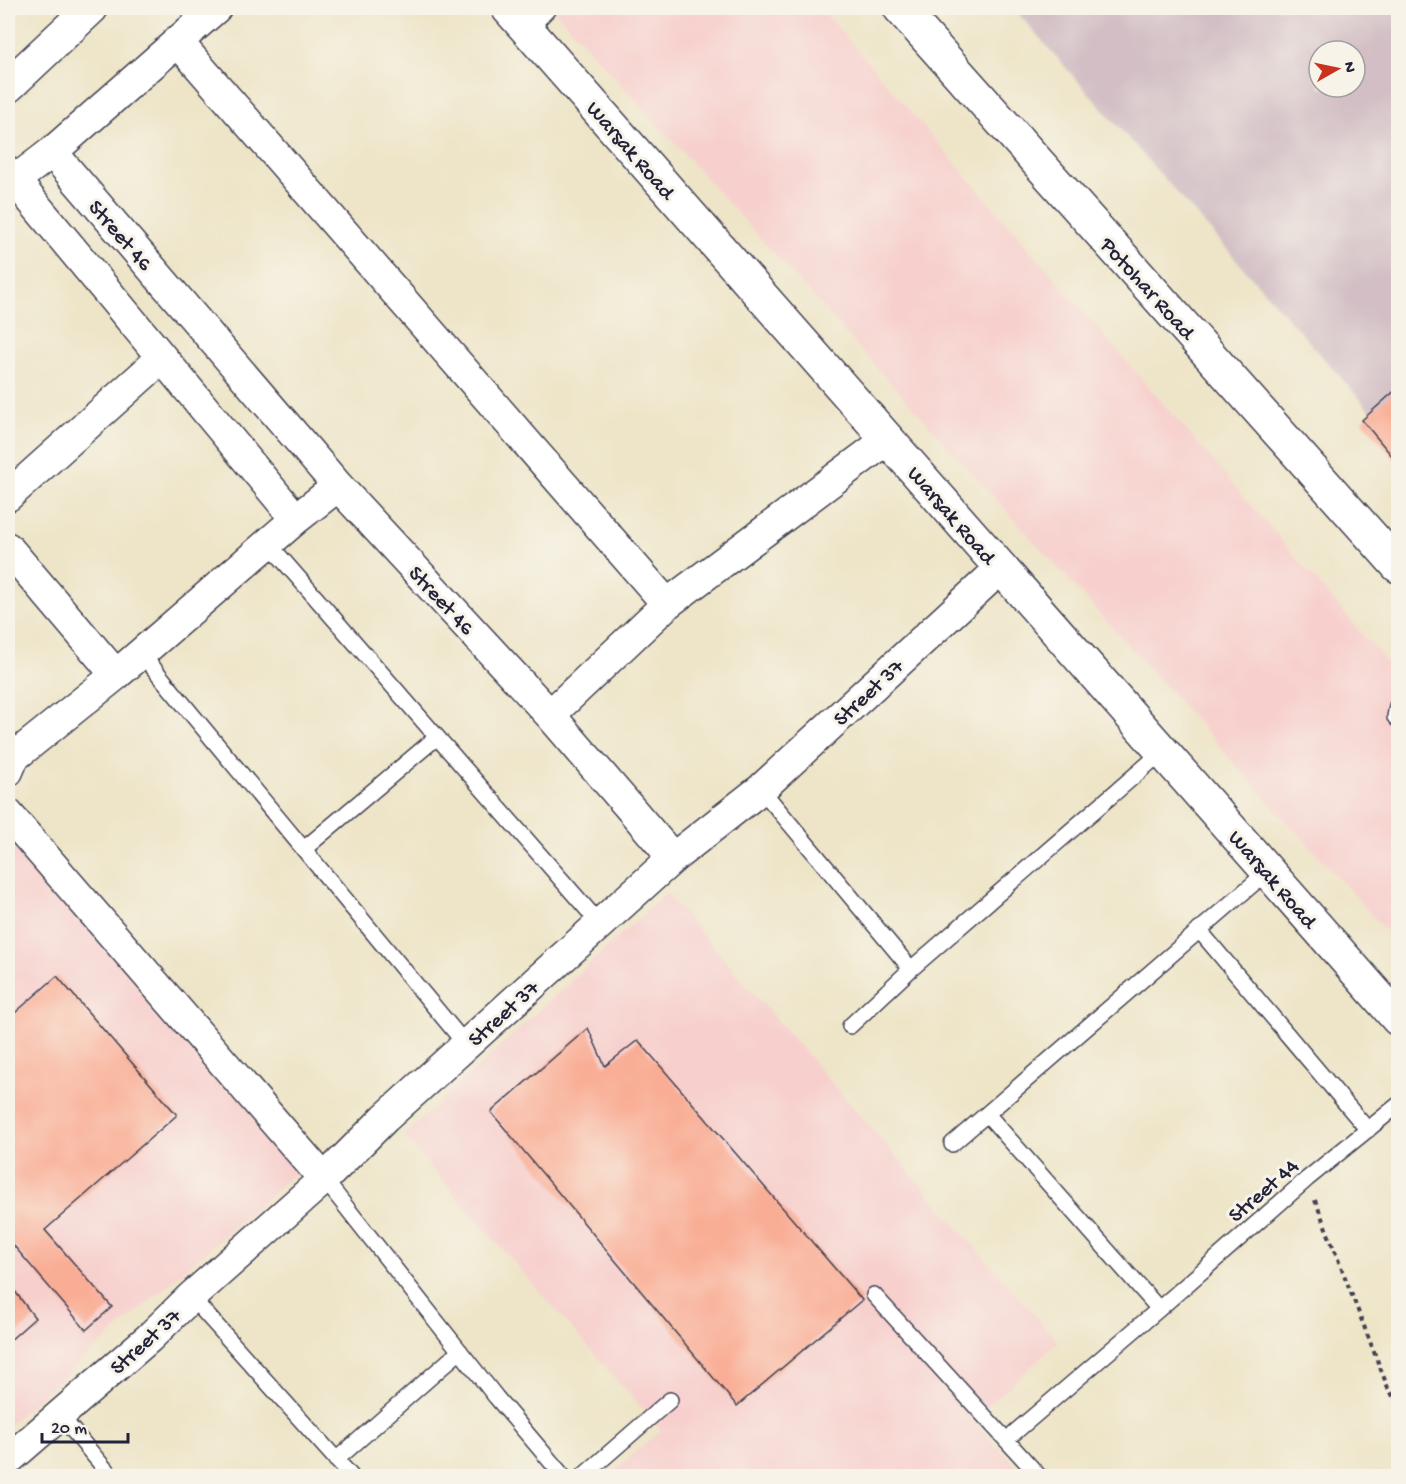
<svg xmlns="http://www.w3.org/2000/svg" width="1406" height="1484" font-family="'Gochi Hand',sans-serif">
<rect width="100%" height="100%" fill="#f7f3e8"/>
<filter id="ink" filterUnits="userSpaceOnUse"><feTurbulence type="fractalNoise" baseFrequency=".0167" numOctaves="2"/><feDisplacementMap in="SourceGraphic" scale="12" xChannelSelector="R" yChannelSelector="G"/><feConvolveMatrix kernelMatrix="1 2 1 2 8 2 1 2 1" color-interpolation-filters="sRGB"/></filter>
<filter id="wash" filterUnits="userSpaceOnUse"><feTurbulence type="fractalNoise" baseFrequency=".008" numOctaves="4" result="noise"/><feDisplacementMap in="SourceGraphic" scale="24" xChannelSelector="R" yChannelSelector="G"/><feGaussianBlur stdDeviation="1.35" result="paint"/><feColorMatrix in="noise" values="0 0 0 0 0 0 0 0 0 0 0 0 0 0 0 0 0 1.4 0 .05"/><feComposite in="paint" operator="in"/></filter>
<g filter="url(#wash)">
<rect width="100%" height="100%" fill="#eee5c8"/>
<!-- built -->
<path fill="#f7d0ce" d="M 552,8 L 821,8 L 1398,675 L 1398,944 Z
M 23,827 L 309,1161 L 8,1425 L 8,840 Z
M 666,893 L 1058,1342 L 972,1420 L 1026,1476 L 608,1476 L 661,1430 L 403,1136 Z"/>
<!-- industrial -->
<path fill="#d2bec4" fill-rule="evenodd" d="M 1013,8 L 1398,8 L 1398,442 ZM 1319,51 L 1355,51 L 1355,87 L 1319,87 Z"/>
<g id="blocks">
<!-- building -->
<path fill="#f9ad95" d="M 1398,388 L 1398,463 L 1362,420 Z
M 57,976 L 177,1115 L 45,1230 L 112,1307 L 86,1330 L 8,1239 L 8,1019 Z
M 588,1028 L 605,1066 L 638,1040 L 862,1300 L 737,1406 L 491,1112 Z
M 8,1282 L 35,1318 L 8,1342 Z"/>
</g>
</g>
<g filter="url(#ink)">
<use href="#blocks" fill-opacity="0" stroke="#413f50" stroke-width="1.5"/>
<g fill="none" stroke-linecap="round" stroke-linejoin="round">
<!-- service casing -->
<g stroke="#413f50" stroke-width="18">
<path id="service" d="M 528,30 L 549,8
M 268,543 L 600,924
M 141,653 L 466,1045
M 1398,705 L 1397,706 L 1395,717 L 1398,720
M 761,789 L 911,969
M 304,849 L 437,737
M 1199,930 L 1368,1130
M 850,1026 L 911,969 L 1163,751
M 987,1114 L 1159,1309
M 952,1144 L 1268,871
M 324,1179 L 496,1397 L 563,1476
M 874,1295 L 1039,1476
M 191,1297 L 351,1476
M 59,1414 L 111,1476
M 1014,1433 L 1159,1309 L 1307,1179 L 1398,1105
M 336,1460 L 460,1351
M 583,1476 L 670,1400"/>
</g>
<!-- minor casing -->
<g stroke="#413f50" stroke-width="33">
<path id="minor" d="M 177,41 L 667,604
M 52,152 L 338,486 L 550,715 L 673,858
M 8,172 L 296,519
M 14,181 L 52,152 L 216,8
M 8,496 L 162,358
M 8,548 L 116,675
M 550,715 L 667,604 L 888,439
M 8,771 L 14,757 L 116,675 L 296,519 L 338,486
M 8,814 L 324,1179
M 8,1460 L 149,1338 L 191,1297 L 324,1179 L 385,1118 L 673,858 L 761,789 L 1001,568"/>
</g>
<!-- tertiary casing -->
<g stroke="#413f50" stroke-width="36">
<path id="tertiary" d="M 508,8 L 1398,1019
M 900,8 L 1398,566
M 8,86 L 91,8"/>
</g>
<!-- path -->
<path stroke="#413f50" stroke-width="4" stroke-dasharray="4.5 4.5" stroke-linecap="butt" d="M 1315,1200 L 1388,1388 L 1398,1404"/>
<!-- service -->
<use href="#service" stroke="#fff" stroke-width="15"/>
<!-- minor -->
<use href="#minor" stroke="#fff" stroke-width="30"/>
<!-- tertiary -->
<use href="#tertiary" stroke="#fff" stroke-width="33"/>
</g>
</g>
<g text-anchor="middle" stroke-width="6" stroke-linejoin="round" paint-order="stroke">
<!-- street labels -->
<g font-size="22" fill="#22223b" stroke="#f7f3e8">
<text transform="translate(632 149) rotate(49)" y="8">Warsak Road</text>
<text transform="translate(122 234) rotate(49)" y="8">Street 46</text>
<text transform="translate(1149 287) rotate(48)" y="8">Potohar Road</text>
<text transform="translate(953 514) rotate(49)" y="8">Warsak Road</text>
<text transform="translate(443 599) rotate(47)" y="8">Street 46</text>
<text transform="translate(867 691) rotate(-43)" y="8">Street 37</text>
<text transform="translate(1274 878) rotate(49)" y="8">Warsak Road</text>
<text transform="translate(502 1012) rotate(-42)" y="8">Street 37</text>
<text transform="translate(1262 1189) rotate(-41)" y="8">Street 44</text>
<text transform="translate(144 1340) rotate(-42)" y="8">Street 37</text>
</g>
</g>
<!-- margin -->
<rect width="1406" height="1484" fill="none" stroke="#f7f3e8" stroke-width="30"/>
<!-- north arrow -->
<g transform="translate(1337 69) rotate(81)"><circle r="28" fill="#f7f3e8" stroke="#a29fa3" stroke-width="1.5"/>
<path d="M0-4.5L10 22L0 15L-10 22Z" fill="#c8321e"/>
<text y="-9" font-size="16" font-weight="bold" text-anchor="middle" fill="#22223b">N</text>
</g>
<!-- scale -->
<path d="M42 1433v9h86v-9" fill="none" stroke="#22223b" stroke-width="3"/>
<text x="51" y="1433" font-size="18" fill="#22223b" stroke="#f7f3e8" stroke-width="4.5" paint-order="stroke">20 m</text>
</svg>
